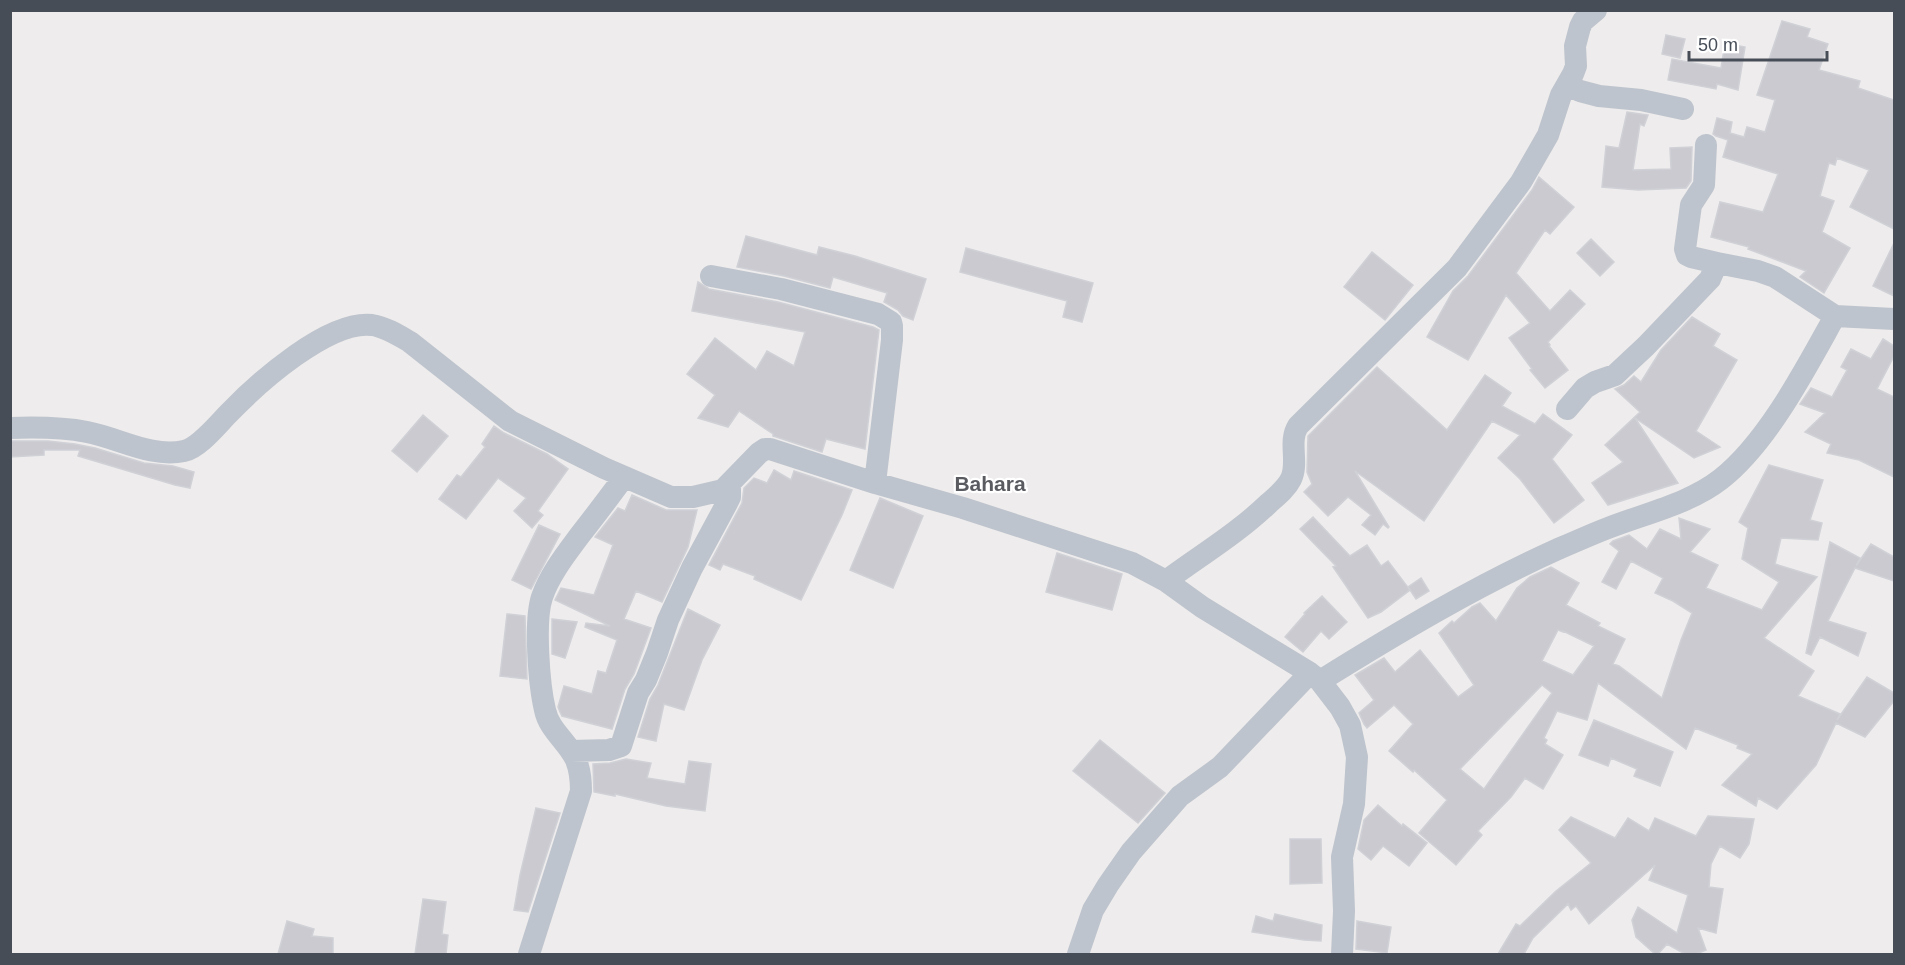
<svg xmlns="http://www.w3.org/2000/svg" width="1905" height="965" font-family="Arial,sans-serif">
<rect width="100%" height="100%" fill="#eeecec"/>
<!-- building -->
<path fill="#cacad0" stroke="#d0d1d7" stroke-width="1.5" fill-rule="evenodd" d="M 1782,21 L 1810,29 L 1807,37 L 1828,44 L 1819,70 L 1860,81 L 1858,88 L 1894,100 L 1894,229 L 1850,207 L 1869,170 L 1837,158 L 1835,165 L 1829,163 L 1820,196 L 1834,201 L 1822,232 L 1850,248 L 1824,293 L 1800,277 L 1806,271 L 1748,249 L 1749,247 L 1711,237 L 1720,202 L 1763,212 L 1778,174 L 1723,157 L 1728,140 L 1716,136 L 1713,134 L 1717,118 L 1732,122 L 1730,133 L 1744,137 L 1747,127 L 1765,132 L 1775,100 L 1757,95 Z
M 1666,35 L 1685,39 L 1680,58 L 1662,54 Z
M 1725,43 L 1745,47 L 1738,90 L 1717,84 L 1716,89 L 1668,80 L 1672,59 L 1721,68 Z
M 1627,112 L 1648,115 L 1644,126 L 1640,124 L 1633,170 L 1671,169 L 1670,148 L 1692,147 L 1691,181 L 1686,188 L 1638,190 L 1602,187 L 1606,146 L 1619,148 Z
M 1539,177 L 1574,207 L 1550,234 L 1545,230 L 1516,273 L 1550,311 L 1570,290 L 1585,304 L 1548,342 L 1550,345 L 1549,346 L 1568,370 L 1545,388 L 1530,370 L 1532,369 L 1509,338 L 1530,323 L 1506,295 L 1468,360 L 1427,337 L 1453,291 L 1468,276 L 1532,190 Z
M 746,236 L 817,255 L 819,247 L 855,256 L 926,279 L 913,320 L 903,316 L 898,310 L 884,302 L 887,293 L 833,277 L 830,288 L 784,276 L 737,267 Z
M 1591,239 L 1614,262 L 1600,276 L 1577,253 Z
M 1894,243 L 1894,296 L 1873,286 Z
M 966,248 L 1093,283 L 1082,322 L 1063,317 L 1067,301 L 960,272 Z
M 1372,252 L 1413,285 L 1385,320 L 1344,287 Z
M 698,282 L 709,289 L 778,302 L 873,327 L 879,330 L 865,449 L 826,439 L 822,452 L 773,436 L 773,434 L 739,411 L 728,427 L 698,418 L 715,395 L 687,374 L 715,338 L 756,370 L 767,351 L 794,366 L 805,332 L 692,311 Z
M 1692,317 L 1720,334 L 1713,346 L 1737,360 L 1696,431 L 1720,447 L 1694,458 L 1635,418 L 1678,483 L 1608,505 L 1592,483 L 1623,462 L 1605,445 L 1640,412 L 1615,389 L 1624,385 L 1634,376 L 1641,382 L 1661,350 Z
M 1883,339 L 1894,346 L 1894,356 L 1877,389 L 1894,397 L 1894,477 L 1859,460 L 1827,453 L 1831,444 L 1805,432 L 1825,413 L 1800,404 L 1811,388 L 1832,397 L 1847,370 L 1841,367 L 1851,349 L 1871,359 Z
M 1377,367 L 1447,430 L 1485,375 L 1511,393 L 1502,406 L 1535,424 L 1543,414 L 1572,435 L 1552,459 L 1584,500 L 1554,523 L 1520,479 L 1498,458 L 1520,435 L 1492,421 L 1424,521 L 1355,471 L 1389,527 L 1388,528 L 1383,524 L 1375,535 L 1362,525 L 1371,515 L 1348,497 L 1328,516 L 1304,492 L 1312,484 L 1307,472 L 1308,436 Z
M 423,415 L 448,436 L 417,472 L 392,451 Z
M 494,426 L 504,433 L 547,454 L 568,469 L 538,511 L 543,515 L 532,528 L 514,511 L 526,498 L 498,478 L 466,519 L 439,499 L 457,475 L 461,477 L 485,447 L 482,444 Z
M 10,441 L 48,441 L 75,444 L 95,448 L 144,463 L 173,466 L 194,472 L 190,488 L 175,485 L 78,456 L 80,450 L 44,450 L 44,455 L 10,457 Z
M 1769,465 L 1823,480 L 1810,520 L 1822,523 L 1818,540 L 1781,538 L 1775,564 L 1817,577 L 1764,638 L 1814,671 L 1798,696 L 1840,714 L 1837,720 L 1867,677 L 1894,693 L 1894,701 L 1865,737 L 1836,723 L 1816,765 L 1777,809 L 1758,798 L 1756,806 L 1722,785 L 1752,754 L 1737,748 L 1738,745 L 1695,728 L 1686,749 L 1598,683 L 1587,720 L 1557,711 L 1544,738 L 1547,740 L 1545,744 L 1563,755 L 1543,789 L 1525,778 L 1511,797 L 1478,831 L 1482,835 L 1456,865 L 1419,833 L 1447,800 L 1414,770 L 1413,772 L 1389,751 L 1413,724 L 1394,705 L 1367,728 L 1364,724 L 1359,713 L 1374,700 L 1355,675 L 1384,658 L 1395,672 L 1420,650 L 1458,697 L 1474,685 L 1439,633 L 1452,621 L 1454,623 L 1472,607 L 1480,603 L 1496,621 L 1517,588 L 1530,577 L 1551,567 L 1579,583 L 1566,605 L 1600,623 L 1598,626 L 1625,639 L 1613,664 L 1619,666 L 1662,698 L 1681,640 L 1692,613 L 1673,601 L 1655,593 L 1663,578 L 1631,561 L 1616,589 L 1602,582 L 1619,551 L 1610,544 L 1613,541 L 1629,535 L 1647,549 L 1660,529 L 1681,539 L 1679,518 L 1710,529 L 1690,552 L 1718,565 L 1706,588 L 1762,610 L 1779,582 L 1742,559 L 1748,528 L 1739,522 ZM 1558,630 L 1563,632 L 1563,631 L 1594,646 L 1573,675 L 1542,661 ZM 1542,685 L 1552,693 L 1484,789 L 1460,769 Z
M 774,470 L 791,480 L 794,471 L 852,490 L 842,515 L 801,600 L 754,579 L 755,576 L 723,564 L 720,570 L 709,565 L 742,503 L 744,488 L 754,478 L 767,483 Z
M 632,495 L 666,510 L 697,510 L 688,547 L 662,602 L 636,591 L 624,619 L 651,628 L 634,674 L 625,689 L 612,729 L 562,716 L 560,712 L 558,707 L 564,686 L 592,694 L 598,671 L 606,673 L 617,640 L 585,627 L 586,623 L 610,626 L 555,600 L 561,588 L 594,595 L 613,545 L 595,537 L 618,508 L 625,511 Z
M 880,498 L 923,516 L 893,588 L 850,570 Z
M 1313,517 L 1350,556 L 1367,545 L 1381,566 L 1388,561 L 1410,590 L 1381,612 L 1368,618 L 1333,567 L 1336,566 L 1300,529 Z
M 539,525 L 560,534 L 531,589 L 512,580 Z
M 1830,542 L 1860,558 L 1856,566 L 1871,544 L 1894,557 L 1894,581 L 1855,568 L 1828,621 L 1866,633 L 1858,656 L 1820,637 L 1811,655 L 1806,653 Z
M 1057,553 L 1122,574 L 1112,610 L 1046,592 Z
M 1421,578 L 1429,591 L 1416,599 L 1408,587 Z
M 1322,596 L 1347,622 L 1329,639 L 1321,631 L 1303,652 L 1285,637 L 1305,614 L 1304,613 Z
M 688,609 L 720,625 L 702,660 L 684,710 L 664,704 L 656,741 L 638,737 L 650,699 L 658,685 Z
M 507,614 L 525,616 L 527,679 L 500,676 Z
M 552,619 L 577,622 L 565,658 L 552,654 Z
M 1594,720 L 1673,752 L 1660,786 L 1634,776 L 1637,769 L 1611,758 L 1608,766 L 1579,755 Z
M 1100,740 L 1165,793 L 1138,823 L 1073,771 Z
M 626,759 L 651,763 L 647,778 L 685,784 L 689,761 L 711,764 L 705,811 L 666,806 L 615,794 L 615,796 L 594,792 L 593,764 L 610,763 Z
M 1378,805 L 1402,826 L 1403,824 L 1427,843 L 1409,866 L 1383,846 L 1371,860 L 1358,849 L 1364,820 Z
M 536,808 L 560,813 L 528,912 L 514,910 L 520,875 Z
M 1708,816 L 1754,819 L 1749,844 L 1740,858 L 1720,846 L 1711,864 L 1709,887 L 1723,889 L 1716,933 L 1698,928 L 1706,950 L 1696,954 L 1685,954 L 1667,944 L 1658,954 L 1655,954 L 1636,937 L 1632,920 L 1638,907 L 1677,933 L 1688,895 L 1649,880 L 1655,865 L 1589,924 L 1576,906 L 1571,910 L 1568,904 L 1533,938 L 1524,954 L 1498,954 L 1516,924 L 1520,926 L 1556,891 L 1591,863 L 1559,830 L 1571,817 L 1615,838 L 1628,818 L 1649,831 L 1655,818 L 1696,836 Z
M 1290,839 L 1321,839 L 1322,883 L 1290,884 Z
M 423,899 L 446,902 L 442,934 L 448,935 L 446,954 L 415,954 Z
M 1275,914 L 1322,925 L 1321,941 L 1304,940 L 1252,932 L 1256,916 L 1273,921 Z
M 287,921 L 314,929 L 312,936 L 333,938 L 333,954 L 278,954 Z
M 1357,921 L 1391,927 L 1387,953 L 1356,949 Z"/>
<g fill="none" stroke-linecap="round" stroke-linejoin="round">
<!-- minor -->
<path stroke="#bec4cd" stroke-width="22" d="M 1567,85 L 1580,91 L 1599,96 L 1641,100 L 1683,109
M 1706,145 L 1704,185 L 1691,205 L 1685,249 L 1687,255 L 1691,257 L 1717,263
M 711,276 L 781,289 L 878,314 L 891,322 L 892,326 L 892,340 L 875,483
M 1567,409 L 1585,388 L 1595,382 L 1615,375 L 1646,346 L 1710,279 L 1717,263 L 1758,271 L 1775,277 L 1835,316
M 10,428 C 37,427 61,427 87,432 C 119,438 151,458 184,451 C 199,448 218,424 229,413 C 258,383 328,320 372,325 C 385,327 398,335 410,342 L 510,421 L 604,468 L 671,497 L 693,497 L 723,490 L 759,453 L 765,449 L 770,449 L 875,483 L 963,508 L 1132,563 L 1166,581 L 1202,607 L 1310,673 L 1320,681 C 1397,633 1476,586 1558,549 C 1575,542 1592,534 1608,528 C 1646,513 1689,504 1721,479 C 1768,442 1806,368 1835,316 L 1894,319
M 1166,581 C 1201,555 1238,533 1269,503 C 1277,496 1286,489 1291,479 C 1299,462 1288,442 1298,426 L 1457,268 L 1521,182 L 1548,135 L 1561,95 L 1573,74 L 1576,66 L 1575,46 L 1580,27 L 1583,21 L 1596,10
M 1320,681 L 1340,707 L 1350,725 L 1357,757 L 1354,804 L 1342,857 L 1344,911 L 1342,954
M 571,751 L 609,750 L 621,746 L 638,693 L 646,680 L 657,653 L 668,620 L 692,568 L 726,505 L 730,497 L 730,484
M 529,954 L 581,791 C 581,781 580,770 576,760 C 568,742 549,730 545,710 C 539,685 534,621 542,597 C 550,574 566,554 580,535 C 595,516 610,496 624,477
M 1078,954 L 1093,910 L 1108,885 L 1131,852 L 1180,796 L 1220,767 L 1310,673"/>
</g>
<g text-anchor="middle" stroke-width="4.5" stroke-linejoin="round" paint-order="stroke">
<!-- quarter labels -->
<g font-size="21" font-weight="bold" fill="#595b60" stroke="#fff">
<text x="990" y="491">Bahara</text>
</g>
</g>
<!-- border -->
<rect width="1905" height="965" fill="none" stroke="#464d57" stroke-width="24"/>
<!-- scale -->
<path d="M1689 51v9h138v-9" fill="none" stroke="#464d57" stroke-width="3"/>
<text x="1698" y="51" font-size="18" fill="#464d57" stroke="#ffffff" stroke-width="4.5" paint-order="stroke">50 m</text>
</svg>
